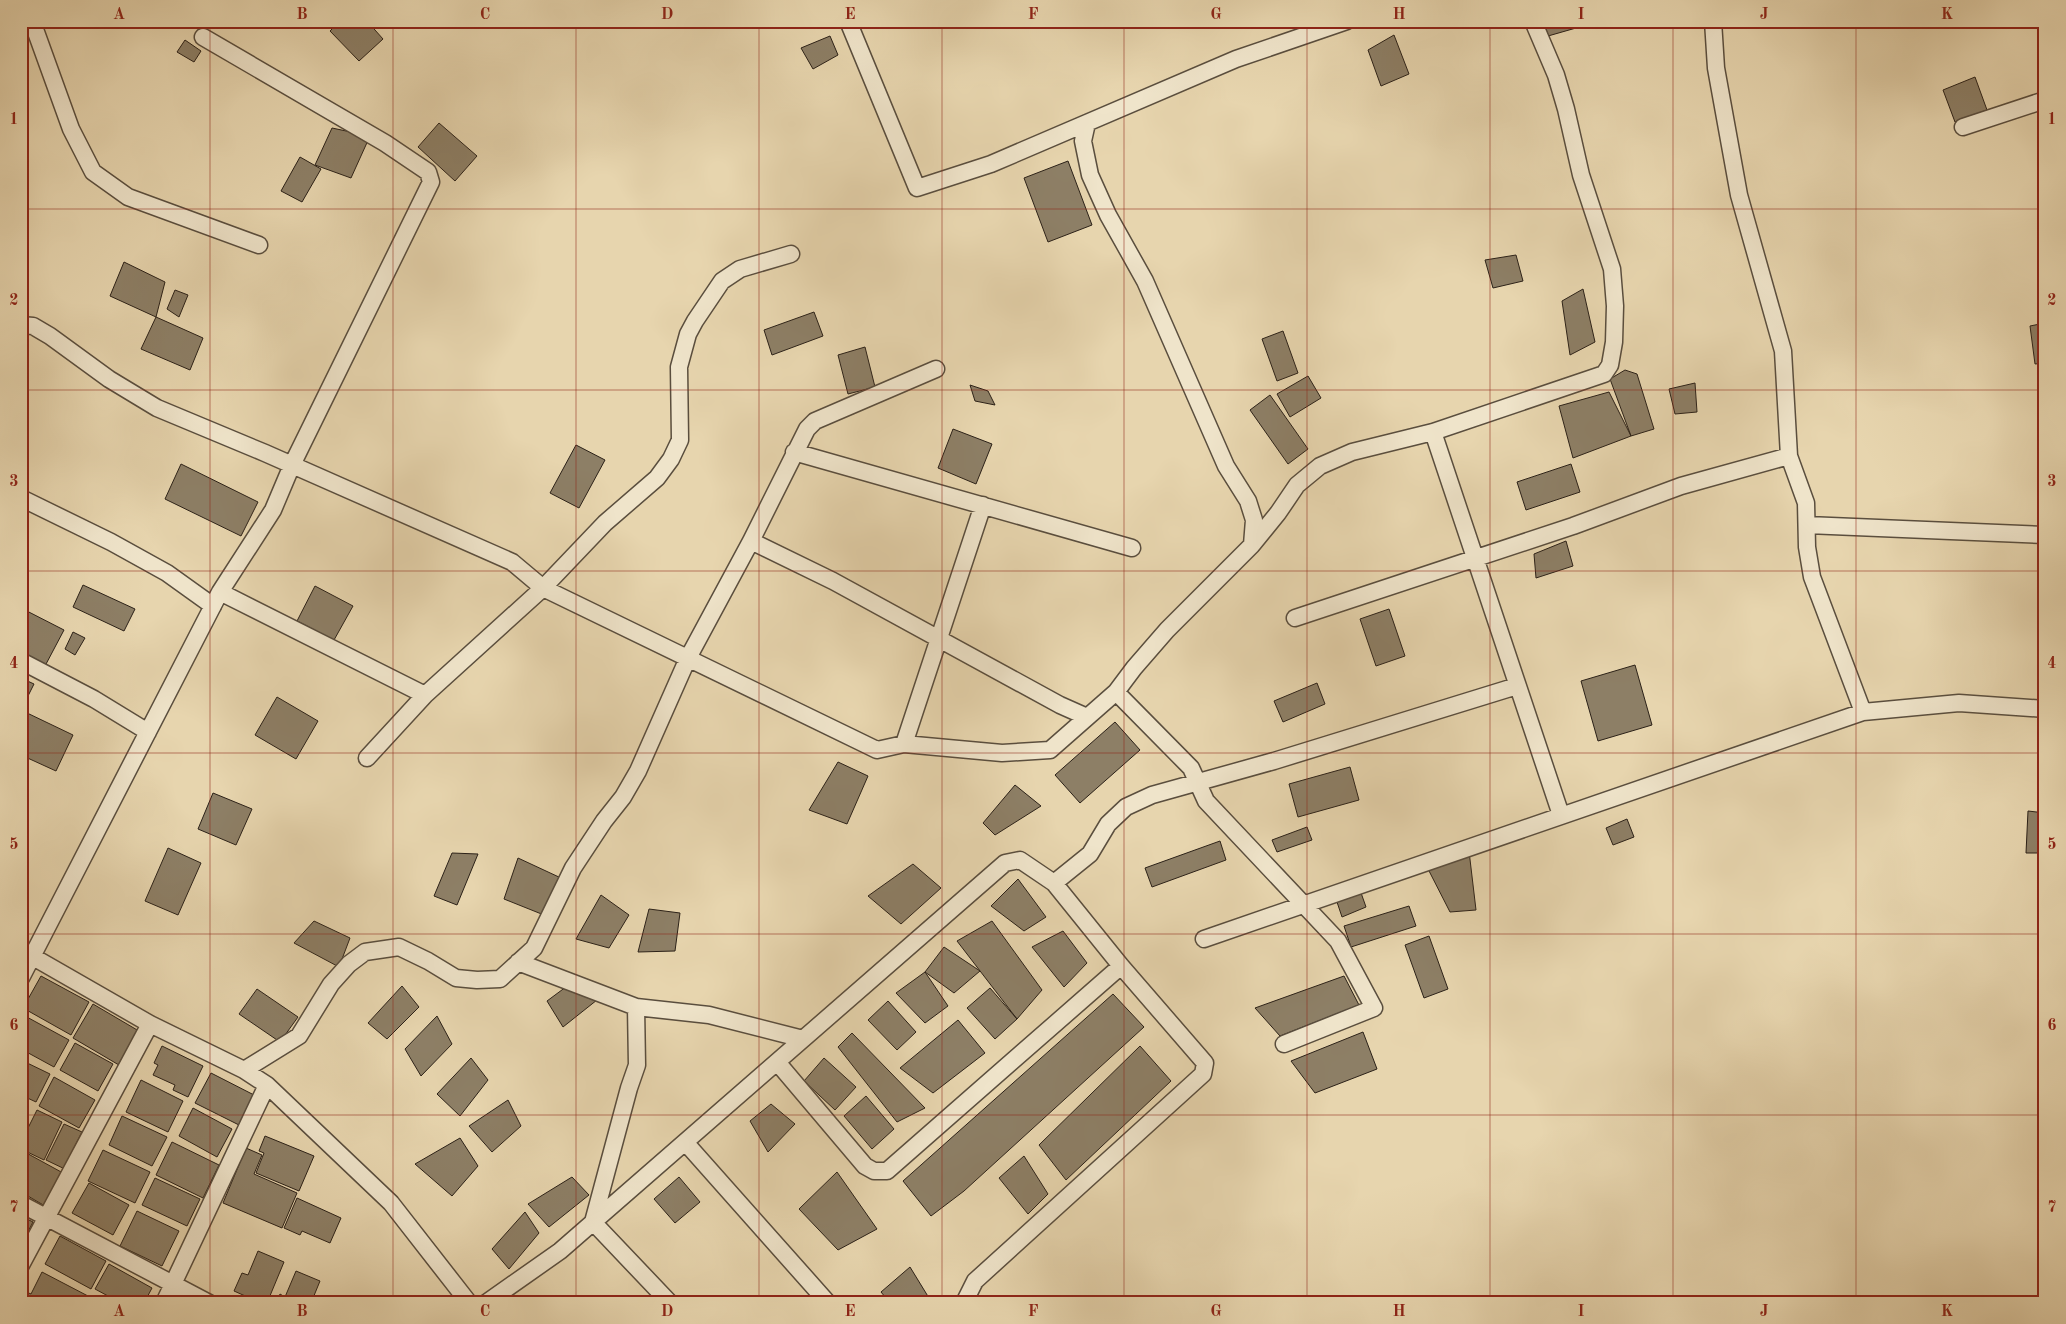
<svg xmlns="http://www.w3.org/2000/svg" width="2066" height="1324" font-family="'Old Standard TT',serif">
<rect width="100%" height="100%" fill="#e7d5ae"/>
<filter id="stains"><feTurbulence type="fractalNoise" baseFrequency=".004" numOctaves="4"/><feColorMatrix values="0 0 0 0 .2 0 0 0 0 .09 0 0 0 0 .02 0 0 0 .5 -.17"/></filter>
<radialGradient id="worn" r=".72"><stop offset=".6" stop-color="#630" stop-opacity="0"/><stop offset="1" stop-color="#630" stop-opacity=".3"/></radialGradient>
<!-- building -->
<path fill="#8d7f66" stroke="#2b2118" d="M 340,21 L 367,21 L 383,39 L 359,61 L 330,31 Z
M 1544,21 L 1574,21 L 1576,28 L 1548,36 Z
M 1394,35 L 1409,74 L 1381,86 L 1368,50 Z
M 830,36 L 838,55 L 813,69 L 801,48 Z
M 185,40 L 201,51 L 194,62 L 177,52 Z
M 1975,77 L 1987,110 L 1955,122 L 1943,90 Z
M 439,123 L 477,156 L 455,181 L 418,147 Z
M 332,128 L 370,136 L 351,178 L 315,165 Z
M 300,157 L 321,169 L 302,202 L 281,191 Z
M 1068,161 L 1092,225 L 1048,242 L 1024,178 Z
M 1516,255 L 1523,281 L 1493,288 L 1485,260 Z
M 124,262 L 165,282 L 156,317 L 110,296 Z
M 1583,289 L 1595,342 L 1570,355 L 1562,301 Z
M 175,290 L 188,295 L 179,317 L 167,309 Z
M 814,312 L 823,336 L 772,355 L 764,330 Z
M 156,317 L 203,338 L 190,370 L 141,349 Z
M 2045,323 L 2045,363 L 2035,364 L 2030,326 Z
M 1283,331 L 1298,373 L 1277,381 L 1262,339 Z
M 865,347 L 875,387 L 848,394 L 838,355 Z
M 1625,370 L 1637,374 L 1654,429 L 1631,436 L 1610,379 Z
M 1308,376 L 1321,398 L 1290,417 L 1277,394 Z
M 1695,383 L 1697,412 L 1675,414 L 1669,389 Z
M 970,385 L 988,391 L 995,405 L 975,401 Z
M 1609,392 L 1631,436 L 1573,458 L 1559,406 Z
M 1270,395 L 1308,449 L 1288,464 L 1250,410 Z
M 953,429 L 992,444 L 976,484 L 938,468 Z
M 576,445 L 605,460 L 579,508 L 550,493 Z
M 181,464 L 258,502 L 241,536 L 165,499 Z
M 1571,464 L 1580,492 L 1526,510 L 1517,482 Z
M 1566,541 L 1573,566 L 1536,578 L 1534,554 Z
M 83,585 L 135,609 L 124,631 L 73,607 Z
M 315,586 L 353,606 L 334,640 L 297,621 Z
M 21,608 L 64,630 L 45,666 L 21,653 Z
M 1389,609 L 1405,656 L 1376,666 L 1360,619 Z
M 73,632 L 85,638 L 75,655 L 65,649 Z
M 1635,665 L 1652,725 L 1598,741 L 1581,681 Z
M 21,678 L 34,684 L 25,702 L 21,700 Z
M 1317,683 L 1325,704 L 1283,722 L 1274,701 Z
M 277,697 L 318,721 L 296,759 L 255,735 Z
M 25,712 L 73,735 L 56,771 L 21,755 L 21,721 Z
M 1115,722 L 1140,750 L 1080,803 L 1055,775 Z
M 838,762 L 868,776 L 847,824 L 809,810 Z
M 1350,767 L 1359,800 L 1298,817 L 1289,784 Z
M 1015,785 L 1041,806 L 995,835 L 983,823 Z
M 213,793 L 252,809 L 236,845 L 198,829 Z
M 2028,811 L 2045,813 L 2045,853 L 2026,853 Z
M 1627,819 L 1634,837 L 1613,845 L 1606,828 Z
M 1307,827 L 1312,840 L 1277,852 L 1272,840 Z
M 1220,841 L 1226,860 L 1152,887 L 1145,868 Z
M 168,848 L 201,863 L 178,915 L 145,901 Z
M 1469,851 L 1476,910 L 1450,912 L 1427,867 Z
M 452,853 L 478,854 L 457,905 L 434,896 Z
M 518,858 L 561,878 L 544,915 L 504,899 Z
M 913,864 L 941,888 L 901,924 L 868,896 Z
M 1018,879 L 1046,917 L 1024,931 L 991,906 Z
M 1360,890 L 1366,907 L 1342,917 L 1336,899 Z
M 601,895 L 629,915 L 609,948 L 576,939 Z
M 1409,906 L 1416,926 L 1351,947 L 1344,926 Z
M 649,909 L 680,913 L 675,951 L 638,952 Z
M 314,921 L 350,938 L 339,967 L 294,943 Z
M 992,921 L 1042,990 L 1017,1019 L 957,941 Z
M 1063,931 L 1087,963 L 1064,987 L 1032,947 Z
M 1429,936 L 1448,989 L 1424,998 L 1405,945 Z
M 944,947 L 980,971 L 954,993 L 925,972 Z
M 925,972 L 948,1006 L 925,1023 L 896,993 Z
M 41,976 L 89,1002 L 71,1035 L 23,1008 Z
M 1344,976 L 1359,1005 L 1280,1036 L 1255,1008 Z
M 578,978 L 602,996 L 563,1027 L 547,1001 Z
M 402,986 L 419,1007 L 387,1039 L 368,1023 Z
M 990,988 L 1017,1019 L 995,1039 L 967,1008 Z
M 257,989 L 298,1017 L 280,1042 L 239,1014 Z
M 1113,994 L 1144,1027 L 964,1191 L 931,1216 L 903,1181 Z
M 888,1001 L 916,1032 L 897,1050 L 868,1020 Z
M 93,1004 L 144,1034 L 124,1068 L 73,1038 Z
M 25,1016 L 69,1040 L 54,1067 L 21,1049 L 21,1023 Z
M 437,1016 L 452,1044 L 421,1076 L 405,1049 Z
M 958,1020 L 985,1053 L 933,1093 L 900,1068 Z
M 1363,1032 L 1377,1069 L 1315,1093 L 1291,1061 Z
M 852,1033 L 925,1108 L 897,1122 L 838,1047 Z
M 75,1043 L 113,1064 L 98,1091 L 60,1070 Z
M 162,1046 L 203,1066 L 188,1097 L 173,1090 L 175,1085 L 153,1075 L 158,1065 L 154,1063 Z
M 1140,1046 L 1171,1081 L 1066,1180 L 1039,1145 Z
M 471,1058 L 488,1080 L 460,1116 L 437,1094 Z
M 824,1058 L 856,1087 L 835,1110 L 804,1081 Z
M 21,1060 L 50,1074 L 36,1102 L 21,1095 Z
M 211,1073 L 256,1096 L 241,1126 L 195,1103 Z
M 54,1077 L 95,1100 L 79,1128 L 39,1106 Z
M 141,1080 L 183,1101 L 168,1132 L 126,1112 Z
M 866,1096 L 894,1129 L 872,1149 L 844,1116 Z
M 508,1100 L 521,1126 L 492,1152 L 469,1126 Z
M 771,1104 L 795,1124 L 768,1152 L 750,1121 Z
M 193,1108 L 232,1129 L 217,1157 L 179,1136 Z
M 37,1110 L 62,1122 L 44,1160 L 21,1149 L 21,1142 Z
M 122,1116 L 167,1137 L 152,1166 L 109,1145 Z
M 64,1124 L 82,1132 L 69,1158 L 69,1171 L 46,1160 Z
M 265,1136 L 314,1156 L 299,1191 L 256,1173 L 264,1153 L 259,1151 Z
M 460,1138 L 478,1166 L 452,1196 L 415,1164 Z
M 172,1142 L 219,1165 L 203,1198 L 156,1175 Z
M 246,1148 L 262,1155 L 254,1174 L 297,1193 L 282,1228 L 223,1203 Z
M 21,1150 L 63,1173 L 45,1206 L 21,1192 Z
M 103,1150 L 150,1172 L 135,1203 L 88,1181 Z
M 1024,1156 L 1048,1194 L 1028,1214 L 999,1178 Z
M 837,1172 L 877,1229 L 838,1250 L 799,1209 Z
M 572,1177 L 589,1195 L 549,1227 L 528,1204 Z
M 679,1177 L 700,1202 L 675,1223 L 654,1199 Z
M 155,1178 L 200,1199 L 187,1226 L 142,1205 Z
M 89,1183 L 129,1205 L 113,1235 L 72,1213 Z
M 297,1198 L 341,1218 L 330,1243 L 302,1231 L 300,1235 L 284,1228 Z
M 137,1211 L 179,1231 L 162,1266 L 120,1246 Z
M 525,1212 L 539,1233 L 509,1269 L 492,1249 Z
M 21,1216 L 33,1222 L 21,1245 Z
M 60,1236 L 106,1261 L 91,1289 L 45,1264 Z
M 258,1251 L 284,1262 L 267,1303 L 261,1303 L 234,1291 L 242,1273 L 248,1275 Z
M 109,1264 L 152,1288 L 144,1303 L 121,1303 L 95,1289 Z
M 910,1267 L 929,1298 L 925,1303 L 890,1303 L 881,1292 Z
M 296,1271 L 320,1281 L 311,1303 L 276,1303 L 280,1294 L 285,1297 Z
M 42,1272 L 88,1296 L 85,1303 L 25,1303 L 21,1301 L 24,1291 L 31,1294 Z"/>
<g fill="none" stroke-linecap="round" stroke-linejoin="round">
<!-- street casing -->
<g stroke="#5a4e3e" stroke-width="19">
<path id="street" d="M 32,21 L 71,129 L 93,172 L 128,197 L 259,245
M 848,21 L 917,188 L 991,164 L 1236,59 L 1347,21
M 1713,21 L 1716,68 L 1739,195 L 1783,351 L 1789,456 L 1806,503 L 1807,547 L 1812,577 L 1863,712
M 1087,123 L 1083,141 L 1090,175 L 1108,215 L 1145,281 L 1226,466 L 1248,501 L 1254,520 L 1252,545
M 1963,127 L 2045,100
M 21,325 L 33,326 L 50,336 L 109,379 L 157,408 L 265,453 L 512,562 L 543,588 L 877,750 L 904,744 L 1002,753 L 1050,750 L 1116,692 L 1134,668 L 1167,630 L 1252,545 L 1278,513 L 1297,485 L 1320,466 L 1352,452 L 1433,432 L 1604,374 L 1610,365 L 1614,342 L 1615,306 L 1612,269 L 1581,175 L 1566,109 L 1556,75 L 1533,21
M 1433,432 L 1561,815
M 794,452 L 1132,548
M 21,498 L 111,542 L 167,573 L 213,606
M 1807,525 L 2044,535
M 751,541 L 833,581 L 1060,705 L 1087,717
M 220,592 L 425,695
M 1295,618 L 1573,526 L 1681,486 L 1789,456
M 21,661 L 94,699 L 148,732
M 1116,692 L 1191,768 L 1206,801 L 1338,941 L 1374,1008 L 1284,1044
M 904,744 L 983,505
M 367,758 L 425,695 L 543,588 L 605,523 L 657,478 L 671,459 L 680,440 L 679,367 L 688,334 L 695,321 L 722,281 L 740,269 L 791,254
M 1054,883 L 1090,854 L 1108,824 L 1126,807 L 1152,795 L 1274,761 L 1517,686
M 1204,939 L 1863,712 L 1959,703 L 2045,709
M 21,950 L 150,1024 L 244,1070 L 267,1085 L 391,1203 L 469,1303
M 518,962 L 636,1007 L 709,1015 L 803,1039
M 21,978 L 220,592 L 273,510 L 292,465 L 431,182 L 428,172 L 385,143 L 203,37
M 636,1007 L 637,1065 L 629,1088 L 593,1222 L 670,1303
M 777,1062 L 865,1166 L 874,1171 L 887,1171 L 1121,966
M 244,1070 L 299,1036 L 331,984 L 349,964 L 365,952 L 399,947 L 428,961 L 456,978 L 477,980 L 500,979 L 534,948 L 573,868 L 604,821 L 623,797 L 638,771 L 688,658 L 751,541 L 807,429 L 815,421 L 936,369
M 685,1142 L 828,1303
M 21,1204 L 209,1303
M 21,1265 L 150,1024
M 164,1303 L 267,1085
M 486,1303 L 560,1251 L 1005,863 L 1020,860 L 1054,883 L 1121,966 L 1205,1063 L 1203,1074 L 975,1281 L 964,1303"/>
</g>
<!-- street -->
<use href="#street" stroke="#efe4ca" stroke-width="16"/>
</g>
<!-- grid -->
<path fill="none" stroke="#8f2418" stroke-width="1" stroke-opacity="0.55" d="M 210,21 L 210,1303M 393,21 L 393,1303M 576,21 L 576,1303M 759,21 L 759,1303M 942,21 L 942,1303M 1124,21 L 1124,1303M 1307,21 L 1307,1303M 1490,21 L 1490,1303M 1673,21 L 1673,1303M 1856,21 L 1856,1303M 21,209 L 2045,209M 21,390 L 2045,390M 21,571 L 2045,571M 21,753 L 2045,753M 21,934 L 2045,934M 21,1115 L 2045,1115"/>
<!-- margin -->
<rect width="2066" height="1324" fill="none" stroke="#e7d5ae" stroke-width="55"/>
<rect x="28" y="28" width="2010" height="1268" fill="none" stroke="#8f2418" stroke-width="2"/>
<g font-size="16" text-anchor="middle" font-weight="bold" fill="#8f2418">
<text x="119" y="19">A</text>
<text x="302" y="19">B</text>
<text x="485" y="19">C</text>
<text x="667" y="19">D</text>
<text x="850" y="19">E</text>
<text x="1033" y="19">F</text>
<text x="1216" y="19">G</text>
<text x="1399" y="19">H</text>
<text x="1581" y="19">I</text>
<text x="1764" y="19">J</text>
<text x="1947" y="19">K</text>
<text x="14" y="124">1</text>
<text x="2052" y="124">1</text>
<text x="14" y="305">2</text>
<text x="2052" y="305">2</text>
<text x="14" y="486">3</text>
<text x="2052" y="486">3</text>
<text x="14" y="668">4</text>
<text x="2052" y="668">4</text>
<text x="14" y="849">5</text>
<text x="2052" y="849">5</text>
<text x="14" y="1030">6</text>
<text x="2052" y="1030">6</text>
<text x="14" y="1212">7</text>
<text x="2052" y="1212">7</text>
<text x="119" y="1316">A</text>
<text x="302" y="1316">B</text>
<text x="485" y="1316">C</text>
<text x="667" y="1316">D</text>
<text x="850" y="1316">E</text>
<text x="1033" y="1316">F</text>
<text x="1216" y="1316">G</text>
<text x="1399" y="1316">H</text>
<text x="1581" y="1316">I</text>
<text x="1764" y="1316">J</text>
<text x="1947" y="1316">K</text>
</g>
<rect width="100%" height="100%" filter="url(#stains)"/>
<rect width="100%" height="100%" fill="url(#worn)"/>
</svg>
